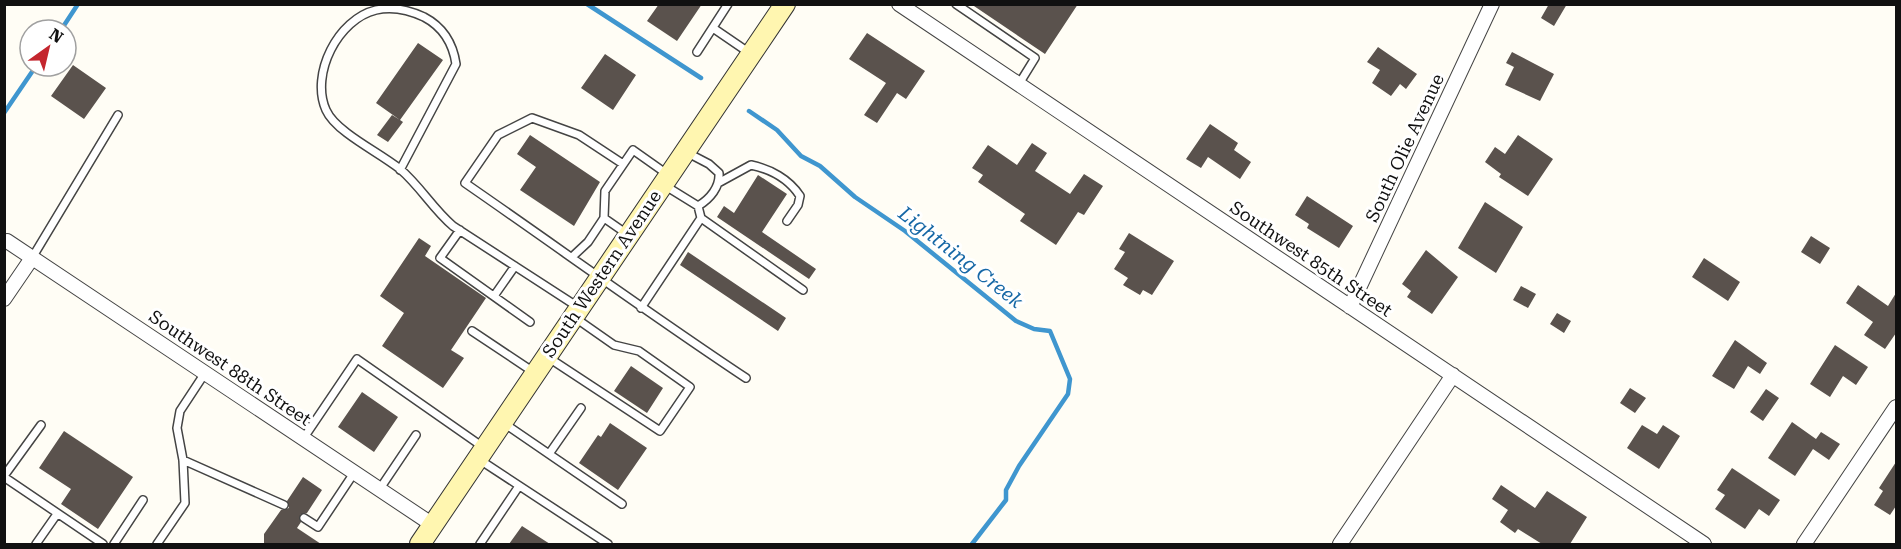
<svg xmlns="http://www.w3.org/2000/svg" width="1901" height="549" font-family="'Roboto Serif',serif">
<rect width="100%" height="100%" fill="#fffdf5"/>
<g fill="none" stroke-linecap="round" stroke-linejoin="round">
<!-- stream -->
<path stroke="#3f96cf" stroke-width="4.5" d="M 587,4 L 701,78
M 61,30 L 78,4
M 749,111 L 777,130 L 801,156 L 820,166 L 855,197 L 905,231 L 1016,321 L 1034,329 L 1050,331 L 1070,379 L 1068,394 L 1019,466 L 1006,490 L 1006,500 L 972,544
M 4,113 L 36,66"/>
</g>
<!-- building -->
<path fill="#5a524d" d="M 659,4 L 702,4 L 677,41 L 647,21 Z
M 971,4 L 1078,4 L 1045,54 Z
M 1549,4 L 1567,4 L 1554,26 L 1541,18 Z
M 867,33 L 925,71 L 906,99 L 897,93 L 877,123 L 864,115 L 886,83 L 849,59 Z
M 418,43 L 443,60 L 400,120 L 403,122 L 388,142 L 377,135 L 392,115 L 400,120 L 376,103 Z
M 1378,47 L 1417,74 L 1406,89 L 1400,84 L 1391,96 L 1372,83 L 1380,70 L 1367,62 Z
M 1512,52 L 1554,74 L 1540,101 L 1505,85 L 1514,67 L 1506,63 Z
M 605,54 L 636,75 L 613,110 L 581,88 Z
M 73,65 L 106,88 L 84,119 L 51,96 Z
M 1210,124 L 1238,143 L 1234,150 L 1251,162 L 1240,179 L 1208,157 L 1201,168 L 1186,159 Z
M 530,135 L 600,182 L 574,226 L 520,190 L 536,167 L 517,154 Z
M 1518,135 L 1553,159 L 1528,196 L 1499,177 L 1501,174 L 1485,162 L 1495,147 L 1505,154 Z
M 1032,143 L 1047,153 L 1035,171 L 1070,194 L 1084,174 L 1103,186 L 1084,215 L 1078,212 L 1056,245 L 1020,221 L 1025,214 L 978,182 L 983,175 L 972,168 L 988,145 L 1017,165 Z
M 758,175 L 787,194 L 762,232 L 816,269 L 809,279 L 717,217 L 724,206 L 734,213 Z
M 1307,196 L 1353,226 L 1339,248 L 1307,228 L 1309,224 L 1295,215 Z
M 1485,202 L 1523,227 L 1496,273 L 1458,248 Z
M 1129,233 L 1174,261 L 1152,295 L 1143,290 L 1140,295 L 1123,285 L 1128,278 L 1114,269 L 1125,252 L 1119,249 Z
M 1811,236 L 1830,248 L 1820,264 L 1801,252 Z
M 419,238 L 431,246 L 425,256 L 486,298 L 451,350 L 464,358 L 443,388 L 382,346 L 404,313 L 380,296 Z
M 1426,250 L 1458,277 L 1432,314 L 1407,297 L 1411,291 L 1402,284 Z
M 688,252 L 786,318 L 778,331 L 680,265 Z
M 1704,258 L 1740,282 L 1728,301 L 1692,277 Z
M 1858,285 L 1888,306 L 1896,293 L 1896,333 L 1885,349 L 1864,335 L 1873,322 L 1846,303 Z
M 1521,286 L 1536,294 L 1528,308 L 1513,300 Z
M 1557,313 L 1571,321 L 1564,333 L 1550,324 Z
M 1735,340 L 1767,363 L 1760,374 L 1748,366 L 1734,389 L 1712,376 Z
M 1835,345 L 1868,367 L 1856,385 L 1843,376 L 1830,397 L 1810,384 Z
M 631,366 L 663,388 L 647,413 L 614,391 Z
M 1630,388 L 1646,398 L 1635,413 L 1620,403 Z
M 1766,389 L 1779,398 L 1763,421 L 1750,412 Z
M 362,392 L 398,417 L 374,452 L 338,427 Z
M 1792,422 L 1816,439 L 1821,432 L 1840,444 L 1829,460 L 1813,449 L 1795,476 L 1768,458 Z
M 610,423 L 647,448 L 618,490 L 579,463 L 598,435 L 601,437 Z
M 1642,425 L 1657,434 L 1663,425 L 1680,436 L 1659,469 L 1627,448 Z
M 64,431 L 133,477 L 98,529 L 61,504 L 71,489 L 39,468 Z
M 1896,462 L 1896,506 L 1890,515 L 1874,505 L 1883,491 L 1879,488 Z
M 1732,468 L 1780,500 L 1769,516 L 1759,509 L 1745,529 L 1715,509 L 1725,495 L 1717,490 Z
M 303,477 L 322,490 L 307,513 L 300,515 L 301,522 L 297,528 L 321,544 L 264,544 L 264,534 L 281,510 L 289,508 L 287,501 Z
M 1501,485 L 1535,508 L 1547,491 L 1587,517 L 1570,544 L 1542,544 L 1518,529 L 1515,533 L 1500,522 L 1508,510 L 1492,499 Z
M 522,526 L 550,544 L 509,544 Z"/>
<g fill="none" stroke-linecap="round" stroke-linejoin="round">
<!-- service casing -->
<g stroke="#444" stroke-width="10">
<path id="service" d="M 956,4 L 1035,58 L 1019,84
M 713,28 L 751,54
M 697,52 L 728,4
M 686,152 L 709,164 L 719,173 C 720,187 710,199 698,206
M 623,164 L 579,135 L 532,118 L 498,135 L 465,183 C 559,248 651,315 746,378
M 400,170 L 456,64 C 453,44 443,27 424,17 C 409,10 393,6 376,10 C 338,19 310,74 326,110 C 330,119 339,127 347,133 C 364,146 383,156 400,169 C 420,186 433,209 453,226 L 578,307
M 720,182 L 751,165 C 770,169 789,179 800,196 L 798,205 L 787,221
M 664,185 L 698,206 L 701,218 L 803,290
M 604,218 L 627,234
M 460,230 L 440,258 L 530,322
M 572,257 L 588,242 L 604,218 L 605,191 L 633,150 L 667,174
M 32,258 L 118,115
M 494,296 L 515,266
M 641,308 L 701,218
M 472,331 L 535,373
M 549,358 L 660,431 L 690,387 L 639,351 L 614,345 L 574,317
M 505,424 L 622,504
M 303,439 L 357,359 L 483,447
M 549,454 L 581,408
M 183,460 L 284,505
M 480,460 L 608,544
M 4,476 L 41,425
M 4,477 L 103,544
M 379,490 L 416,435
M 304,518 L 318,527 L 354,473
M 36,544 L 57,514
M 114,544 L 143,500
M 157,544 L 185,503 L 183,460 L 177,428 L 180,411 L 205,373
M 480,544 L 519,486"/>
</g>
<!-- minor casing -->
<g stroke="#444" stroke-width="16">
<path id="minor" d="M 899,4 L 1704,544
M 7,241 L 433,525
M 4,299 L 32,258
M 1350,307 L 1492,4
M 1340,544 L 1453,375
M 1804,544 L 1896,407"/>
</g>
<!-- secondary casing -->
<g stroke="#333" stroke-width="22">
<path id="secondary" d="M 420,544 L 785,4"/>
</g>
<!-- service -->
<use href="#service" stroke="#fff" stroke-width="7"/>
<!-- minor -->
<use href="#minor" stroke="#fff" stroke-width="14"/>
<!-- secondary -->
<use href="#secondary" stroke="#fff6b0" stroke-width="20"/>
</g>
<g text-anchor="middle" stroke-width="6" stroke-linejoin="round" paint-order="stroke">
<!-- street labels -->
<g font-size="18" fill="#111" stroke="#fff">
<text transform="translate(1405 148) rotate(-65)" y="6">South Olie Avenue</text>
<text transform="translate(1311 259) rotate(34)" y="6">Southwest 85th Street</text>
<text transform="translate(602 274) rotate(-56)" y="6">South Western Avenue</text>
<text transform="translate(230 368) rotate(34)" y="6">Southwest 88th Street</text>
</g>
<!-- water labels -->
<g font-size="20" font-style="italic" fill="#1768a6" stroke="#fff">
<text transform="translate(961 257) rotate(38)" y="7">Lightning Creek</text>
</g>
</g>
<!-- border -->
<rect width="1901" height="549" fill="none" stroke="#111111" stroke-width="12"/>
<!-- north arrow -->
<g transform="translate(48 48) rotate(34)"><circle r="28" fill="#ffffff" stroke="#a0a0a0" stroke-width="1.5"/>
<path d="M0-4.5L10 22L0 15L-10 22Z" fill="#c4262e"/>
<text y="-9" font-size="16" font-weight="bold" text-anchor="middle" fill="#111111">N</text>
</g>
</svg>
